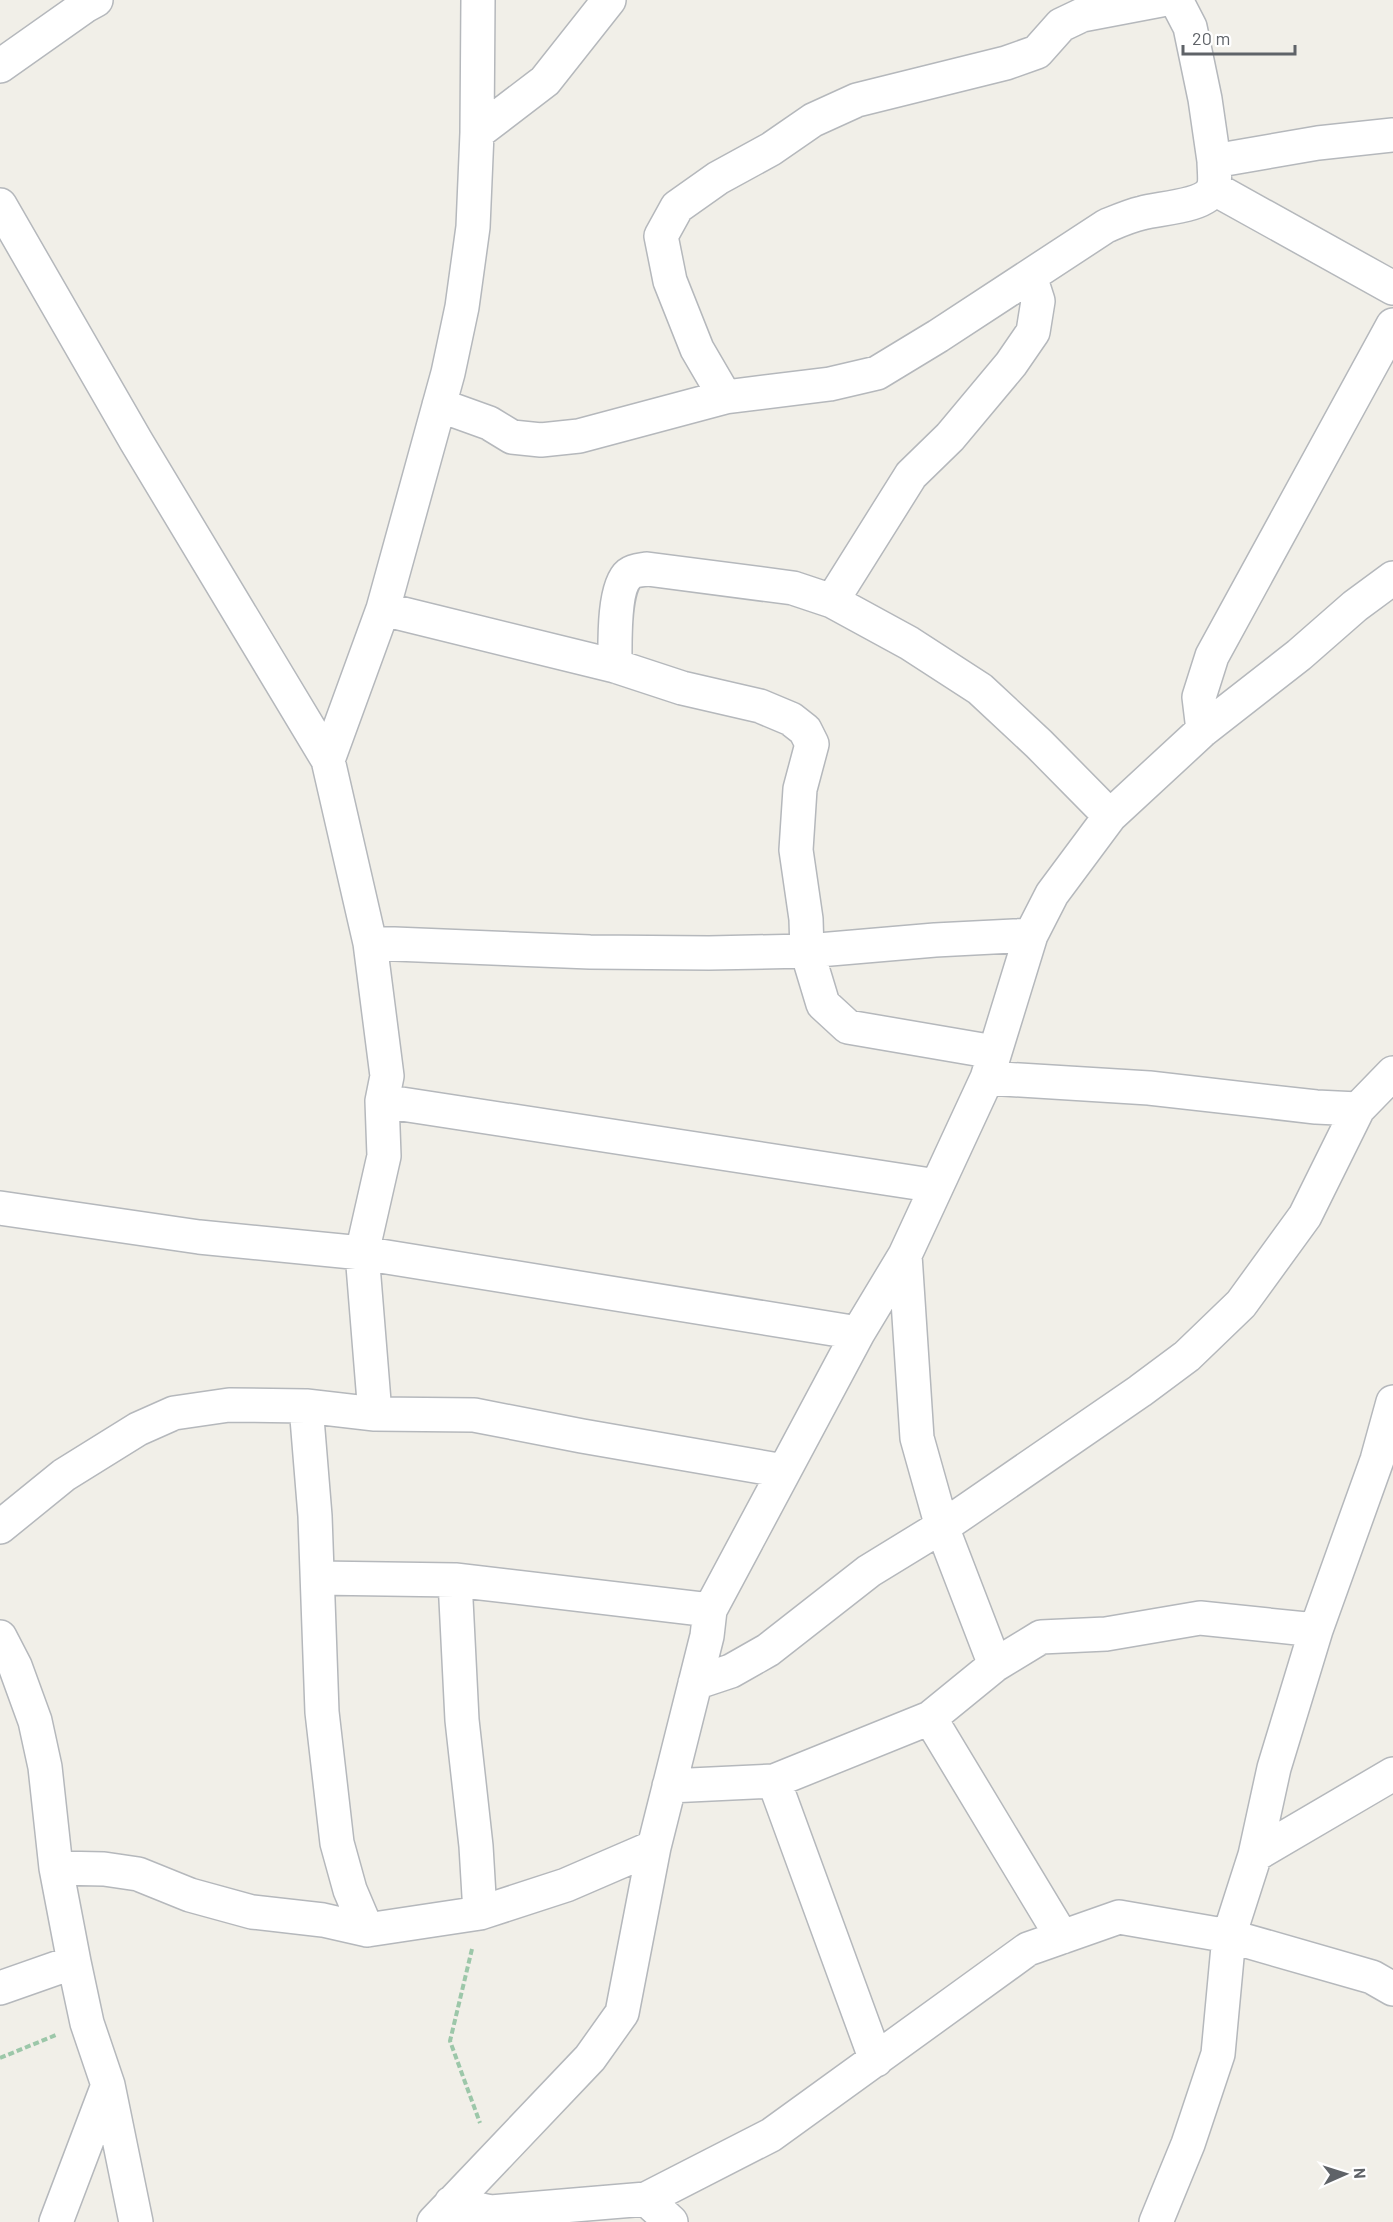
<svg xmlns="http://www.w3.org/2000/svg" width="1393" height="2222" font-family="Barlow,sans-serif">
<rect width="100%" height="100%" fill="#f1efe8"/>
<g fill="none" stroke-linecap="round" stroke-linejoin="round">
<!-- minor casing -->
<g stroke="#b5b8bc" stroke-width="36">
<path id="minor" d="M 1176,0 L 1190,27 L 1205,99 L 1214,161
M 0,66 L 85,6 L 96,0
M 477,133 L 545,81 L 609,0
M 1213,188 L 1393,288
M 0,205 L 136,441 L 328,760 L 370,943 L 387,1076 L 382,1101 L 384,1156 L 362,1253 L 375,1414
M 725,397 L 697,349 L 670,281 L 661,236 L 677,207 L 718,178 L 771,149 L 813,120 L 857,100 L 1006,63 L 1037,52 L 1061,25 L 1082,15 L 1161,0
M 439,405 L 489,423 L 512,437 L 541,440 L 579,436 L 725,397 L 830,384 L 877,373 L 938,336 L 1106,226 C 1118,221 1129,216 1142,213 C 1159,208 1204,207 1213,189 C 1216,182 1214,169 1214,161 L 1318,143 L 1393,135
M 832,601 L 911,475 L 950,437 L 1011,364 L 1033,332 L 1038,301 L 1030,276
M 383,609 L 615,666 L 682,688 L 760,706 L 791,719 L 805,730 L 812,744 L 800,789 L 796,850 L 806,919 L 807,951 L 823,1004 L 848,1027 L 994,1052
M 615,666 C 615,646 613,587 629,574 C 634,570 642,570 647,569 L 793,588 L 832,601 L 909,643 L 980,689 L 1039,744 L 1110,816
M 1203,730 L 1199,697 L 1212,656 L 1393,325
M 328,760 L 383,609 L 448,373 L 462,307 L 473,227 L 477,133 L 478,0
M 370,943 L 590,952 L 709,953 L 807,951 L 935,940 L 1031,935
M 987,1078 L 1149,1088 L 1316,1107 L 1358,1109 L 1393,1073
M 382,1101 L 937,1186
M 0,1208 L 199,1237 L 362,1253 L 858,1333
M 905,1255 L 917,1438 L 942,1527 L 995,1665
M 306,1406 L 315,1516 L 322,1712 L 337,1843 L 350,1890 L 367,1930
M 0,1527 L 64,1475 L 138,1429 L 174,1413 L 229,1405 L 306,1406 L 375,1414 L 474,1415 L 582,1436 L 784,1471
M 318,1578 L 455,1580 L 462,1720 L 476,1846 L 480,1913
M 455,1580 L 710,1610
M 0,1637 L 15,1666 L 35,1721 L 45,1767 L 56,1868 L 74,1962 L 87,2023 L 108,2085 L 136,2222
M 695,1683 L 731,1671 L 768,1650 L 869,1571 L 954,1519 L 1140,1391 L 1187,1356 L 1241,1304 L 1305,1216 L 1358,1109
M 930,1718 L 1062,1937
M 774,1781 L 876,2060
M 669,1786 L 774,1781 L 930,1718 L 995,1665 L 1041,1637 L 1106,1634 L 1200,1618 L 1316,1630
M 1255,1855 L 1393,1774
M 56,1868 L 104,1869 L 138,1874 L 190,1895 L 252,1912 L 323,1920 L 367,1930 L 480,1913 L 566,1885 L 654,1847
M 0,1988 L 74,1962
M 646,2199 L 671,2222
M 451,2203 L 491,2212 L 646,2199 L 771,2135 L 1028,1949 L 1119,1917 L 1229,1936 L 1372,1977 L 1393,1989
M 56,2222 L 108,2085
M 434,2222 L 590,2058 L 622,2013 L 654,1847 L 707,1636 L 710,1610 L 858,1333 L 905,1255 L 987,1078 L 1031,935 L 1052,894 L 1110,816 L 1203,730 L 1299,655 L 1355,606 L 1393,578
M 1156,2222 L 1188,2144 L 1218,2054 L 1229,1936 L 1255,1855 L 1274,1768 L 1316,1630 L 1377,1460 L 1393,1402"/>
</g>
<!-- path -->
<path stroke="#9cc7a9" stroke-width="4" stroke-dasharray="6 3" stroke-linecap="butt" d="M 472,1949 L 450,2041 L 480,2123
M 0,2058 L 56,2035"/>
<!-- minor -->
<use href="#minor" stroke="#fff" stroke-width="33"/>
</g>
<!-- north arrow -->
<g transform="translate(1345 2174) rotate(87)" stroke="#ffffff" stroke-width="4.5" paint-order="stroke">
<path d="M0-4.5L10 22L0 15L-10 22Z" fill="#5f6368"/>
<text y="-9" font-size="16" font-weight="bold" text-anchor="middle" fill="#5f6368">N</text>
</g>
<!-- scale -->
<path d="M1183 45v9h112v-9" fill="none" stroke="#5f6368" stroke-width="3"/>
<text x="1192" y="45" font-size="18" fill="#5f6368" stroke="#ffffff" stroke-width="4.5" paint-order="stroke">20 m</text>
</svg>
